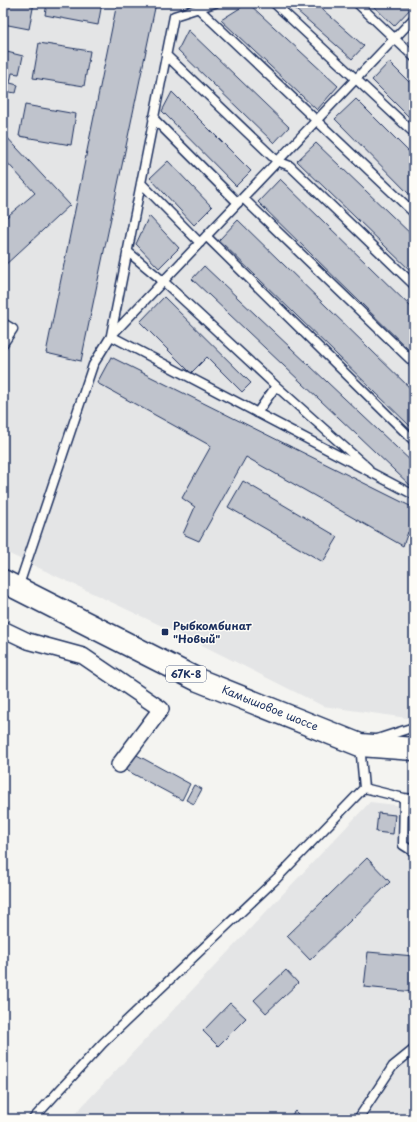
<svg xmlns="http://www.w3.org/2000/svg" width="417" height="1122" font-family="'Playpen Sans',sans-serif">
<rect width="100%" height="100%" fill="#f4f4f1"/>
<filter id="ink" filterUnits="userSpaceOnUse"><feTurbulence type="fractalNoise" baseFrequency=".025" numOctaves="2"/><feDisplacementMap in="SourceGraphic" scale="8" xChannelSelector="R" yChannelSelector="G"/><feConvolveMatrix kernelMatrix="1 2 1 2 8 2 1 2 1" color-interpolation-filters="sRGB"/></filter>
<g filter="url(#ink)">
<!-- built -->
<path fill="#e4e5e6" d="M 3,3 L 414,3 L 414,719 L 323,706 L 198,643 L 3,551 Z
M 370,802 L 414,807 L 414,1119 L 70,1119 Z"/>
<!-- building -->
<path fill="#bfc3cc" stroke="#1b2f5e" d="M 3,3 L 34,3 L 29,29 L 3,24 Z
M 47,3 L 102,3 L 98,25 L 45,15 Z
M 117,3 L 156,3 L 81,361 L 46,353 Z
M 248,3 L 338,86 L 317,110 L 221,20 Z
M 288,3 L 315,3 L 364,46 L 352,59 Z
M 370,3 L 410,3 L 413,6 L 394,26 Z
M 188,30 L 289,127 L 274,143 L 178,50 Z
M 39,43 L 90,51 L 84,86 L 33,78 Z
M 3,51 L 23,56 L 19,74 L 12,73 L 10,83 L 18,85 L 16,93 L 3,91 Z
M 389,62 L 414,87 L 414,122 L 372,80 Z
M 172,92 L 251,171 L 236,186 L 162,111 Z
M 356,99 L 414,157 L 414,199 L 335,119 Z
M 25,105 L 76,114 L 71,145 L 19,136 Z
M 3,133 L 70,205 L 3,267 L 3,220 L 35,193 L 3,158 Z
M 316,143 L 414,237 L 414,274 L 297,161 Z
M 168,161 L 212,207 L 194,225 L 150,178 Z
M 280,179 L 414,310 L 414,355 L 258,202 Z
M 149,216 L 179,248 L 159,268 L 136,244 Z
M 238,220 L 414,392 L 414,430 L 219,240 Z
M 204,266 L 414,464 L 414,486 L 412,487 L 192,279 Z
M 164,297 L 251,383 L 242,392 L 207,357 L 191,373 L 140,322 Z
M 111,357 L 414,508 L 414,532 L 408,532 L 403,546 L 246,457 L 199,541 L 183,534 L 195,507 L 182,498 L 211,446 L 97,383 Z
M 243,481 L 338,537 L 323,562 L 228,507 Z
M 135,754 L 190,784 L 182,800 L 126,770 Z
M 194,785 L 202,789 L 194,804 L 186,800 Z
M 378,813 L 395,815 L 393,834 L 376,832 Z
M 367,858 L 390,882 L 310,960 L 287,936 Z
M 368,952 L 414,956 L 414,992 L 364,987 Z
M 286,970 L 298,983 L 266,1013 L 254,1000 Z
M 230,1003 L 246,1018 L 218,1046 L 203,1031 Z
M 295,1111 L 303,1119 L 288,1119 Z"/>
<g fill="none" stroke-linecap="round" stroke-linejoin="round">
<!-- lane casing -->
<g stroke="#1b2f5e" stroke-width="11">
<path id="lane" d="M 274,3 L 414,133
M 357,3 L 414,57
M 198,8 L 414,213
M 166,55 L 277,161 L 290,166 L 414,285
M 153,118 L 238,203
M 141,183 L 200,243
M 243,198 L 414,363
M 206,236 L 414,441
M 127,251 L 163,281 L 276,386 L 257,413
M 3,323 L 13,329 L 3,344
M 111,335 L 174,16 L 215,3
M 111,336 L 414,18
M 276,386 L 368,468
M 18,588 L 93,365 L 111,336 L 414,495
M 377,739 L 414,727
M 364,788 L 404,798 L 414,799
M 404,798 L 403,845 L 414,852
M 33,1119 L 103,1043 L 277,878 L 364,788 L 360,745
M 358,1119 L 393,1066 L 414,1049"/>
</g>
<!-- street casing -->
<g stroke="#1b2f5e" stroke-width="18">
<path id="street" d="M 3,629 L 28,641 L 83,656 L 161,709 L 119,765"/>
</g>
<!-- primary casing -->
<g stroke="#1b2f5e" stroke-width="25">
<path id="primary" d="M 3,581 L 198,680 L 360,745 L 414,749"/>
</g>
<!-- lane -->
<use href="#lane" stroke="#fdfcf7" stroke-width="8"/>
<!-- street -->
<use href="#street" stroke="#fdfcf7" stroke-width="15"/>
<!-- primary -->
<use href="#primary" stroke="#fdfcf7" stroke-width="22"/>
</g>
</g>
<!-- markers -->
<rect fill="#1b2f5e" stroke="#fdfcf7" stroke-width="1.5" x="161" y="628" width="8" height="8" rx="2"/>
<g text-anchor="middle" stroke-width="3" stroke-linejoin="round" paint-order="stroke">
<!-- shield labels -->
<rect fill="#fdfcf7" stroke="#5f6c8c" stroke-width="1" x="166" y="666" width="40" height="16" rx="3"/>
<g font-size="10" font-weight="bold" fill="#1b2f5e">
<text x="186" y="678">67К-8</text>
</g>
<!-- poi labels -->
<g font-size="11" font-weight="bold" fill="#1b2f5e" stroke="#fdfcf7" text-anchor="start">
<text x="173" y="630">Рыбкомбинат<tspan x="173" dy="13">"Новый"</tspan></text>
</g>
<!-- street labels -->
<g font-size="11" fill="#1b2f5e" stroke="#fdfcf7">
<text transform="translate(270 708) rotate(22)" y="4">Камышовое шоссе</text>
</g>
</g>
<!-- margin -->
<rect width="417" height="1122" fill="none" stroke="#fdfcf7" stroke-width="16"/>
<rect x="8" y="8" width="401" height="1106" fill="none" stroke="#1b2f5e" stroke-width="1.5" filter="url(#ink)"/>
</svg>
